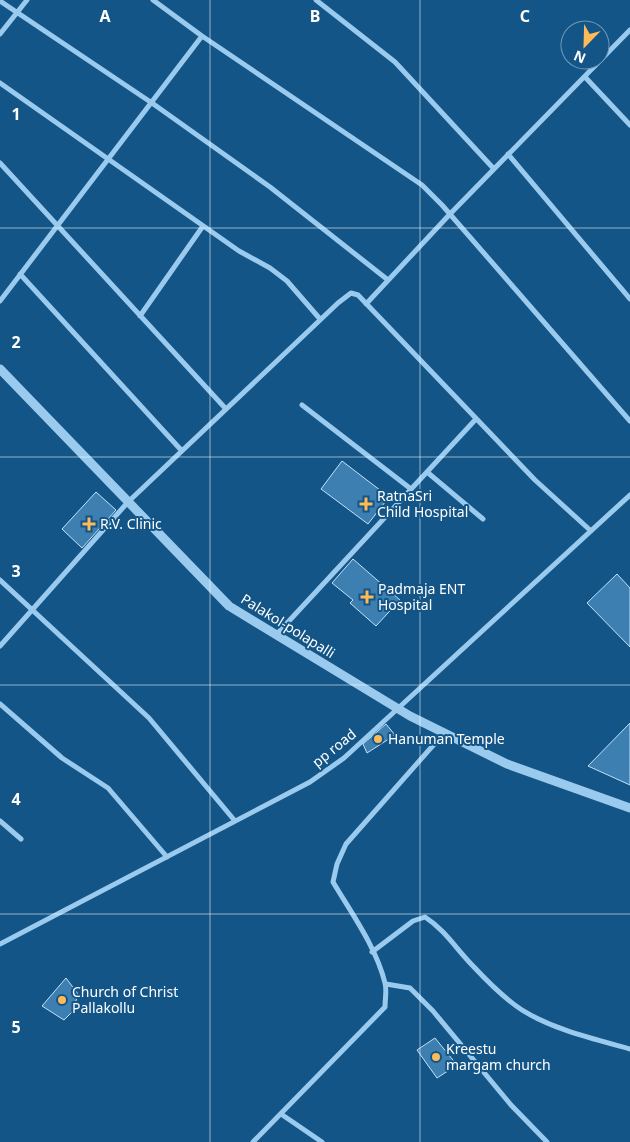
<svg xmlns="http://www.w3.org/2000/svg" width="630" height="1142" font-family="'Noto Sans',sans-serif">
<rect width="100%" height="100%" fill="#145587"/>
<!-- building -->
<path fill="#3d7fb1" stroke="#c0e2fb" d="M 342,461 L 389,497 L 368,524 L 321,489 Z
M 96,492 L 116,510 L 82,548 L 62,529 Z
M 353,559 L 400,600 L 376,626 L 350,603 L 353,600 L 332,583 Z
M 617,574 L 630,588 L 630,647 L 587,603 Z
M 630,723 L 630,785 L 588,766 Z
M 386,724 L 395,735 L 367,753 L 363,744 Z
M 66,978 L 78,994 L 73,1011 L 64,1020 L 42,1006 Z
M 435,1038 L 457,1065 L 437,1078 L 417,1050 Z"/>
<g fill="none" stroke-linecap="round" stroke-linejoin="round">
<!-- minor -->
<path stroke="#9acbef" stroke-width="5" d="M 153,0 L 202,36 L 422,185 L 442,205 L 630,421
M 316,0 L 395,62 L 494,169
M 0,1 L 152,103 L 270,187 L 388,280
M 0,34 L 27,0
M 585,77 L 630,125
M 0,83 L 239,251 L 270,268 L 287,281 L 320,319
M 508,154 L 630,299
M 0,163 L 226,409
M 20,274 L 182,451
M 0,301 L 202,36
M 366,304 L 450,214 L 630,30
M 140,316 L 203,226
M 302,405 L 411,489
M 427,472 L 483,519
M 0,580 L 149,718 L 235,821
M 276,635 L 476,419
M 0,646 L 128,502 L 338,303 L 351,293 L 358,295 L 535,480 L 591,531
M 0,704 L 62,758 L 108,788 L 167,857
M 0,821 L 21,839
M 0,944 L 310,782 L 344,758 L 630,495
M 372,952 L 413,921 L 425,917 C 445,930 457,950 473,966 C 487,981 505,999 522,1010 C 554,1030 594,1039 630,1049
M 386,984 L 410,988 L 433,1011 L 511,1105 L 547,1142
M 281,1114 L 322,1142
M 253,1142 L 385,1007 C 385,999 387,990 385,983 C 376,947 352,914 333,882 L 337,864 L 346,844 L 444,733"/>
<!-- tertiary -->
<path stroke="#9acbef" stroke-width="9" d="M 0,369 L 229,606 L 410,716 L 507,764 L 630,808"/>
</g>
<!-- grid -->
<path fill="none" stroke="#fff" stroke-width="1" stroke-opacity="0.55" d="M 210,0 L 210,1142M 420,0 L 420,1142M 0,228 L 630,228M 0,457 L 630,457M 0,685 L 630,685M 0,914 L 630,914"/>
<!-- markers -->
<g fill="#ffba58" stroke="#145587" stroke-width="2">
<path d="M363.5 496.5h5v5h5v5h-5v5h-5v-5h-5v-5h5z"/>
<path d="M86.5 516.5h5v5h5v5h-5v5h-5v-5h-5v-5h5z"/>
<path d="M364.5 589.5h5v5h5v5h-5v5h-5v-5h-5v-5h5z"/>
<circle cx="378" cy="739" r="5"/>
<circle cx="62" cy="1000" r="5"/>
<circle cx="436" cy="1057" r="5"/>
</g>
<g text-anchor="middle" stroke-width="4" stroke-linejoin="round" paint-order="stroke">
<!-- poi labels -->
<g font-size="14" fill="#fff" stroke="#145587" text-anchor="start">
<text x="377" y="501">RatnaSri<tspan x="377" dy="16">Child Hospital</tspan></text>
<text x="100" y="529">R.V. Clinic</text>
<text x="378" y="594">Padmaja ENT<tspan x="378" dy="16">Hospital</tspan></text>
<text x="388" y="744">Hanuman Temple</text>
<text x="72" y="997">Church of Christ<tspan x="72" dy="16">Pallakollu</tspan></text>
<text x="446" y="1054">Kreestu<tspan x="446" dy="16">margam church</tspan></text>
</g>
<!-- street labels -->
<g font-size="14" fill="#fff" stroke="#145587">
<text transform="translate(288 626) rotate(32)" y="5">Palakol-polapalli</text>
<text transform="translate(334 748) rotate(-39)" y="5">pp road</text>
</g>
</g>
<g font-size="16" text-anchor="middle" font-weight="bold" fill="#fff" stroke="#145587" stroke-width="4" stroke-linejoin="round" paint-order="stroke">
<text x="105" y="22">A</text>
<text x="315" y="22">B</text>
<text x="525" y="22">C</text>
<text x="16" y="120">1</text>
<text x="16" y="348">2</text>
<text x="16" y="577">3</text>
<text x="16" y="805">4</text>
<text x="16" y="1033">5</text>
</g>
<!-- north arrow -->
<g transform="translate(585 45) rotate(203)"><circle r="24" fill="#145587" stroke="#7299b7"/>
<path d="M0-4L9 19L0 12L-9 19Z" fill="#ffba58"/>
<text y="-8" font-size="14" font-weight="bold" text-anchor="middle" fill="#ffffff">N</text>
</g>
</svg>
